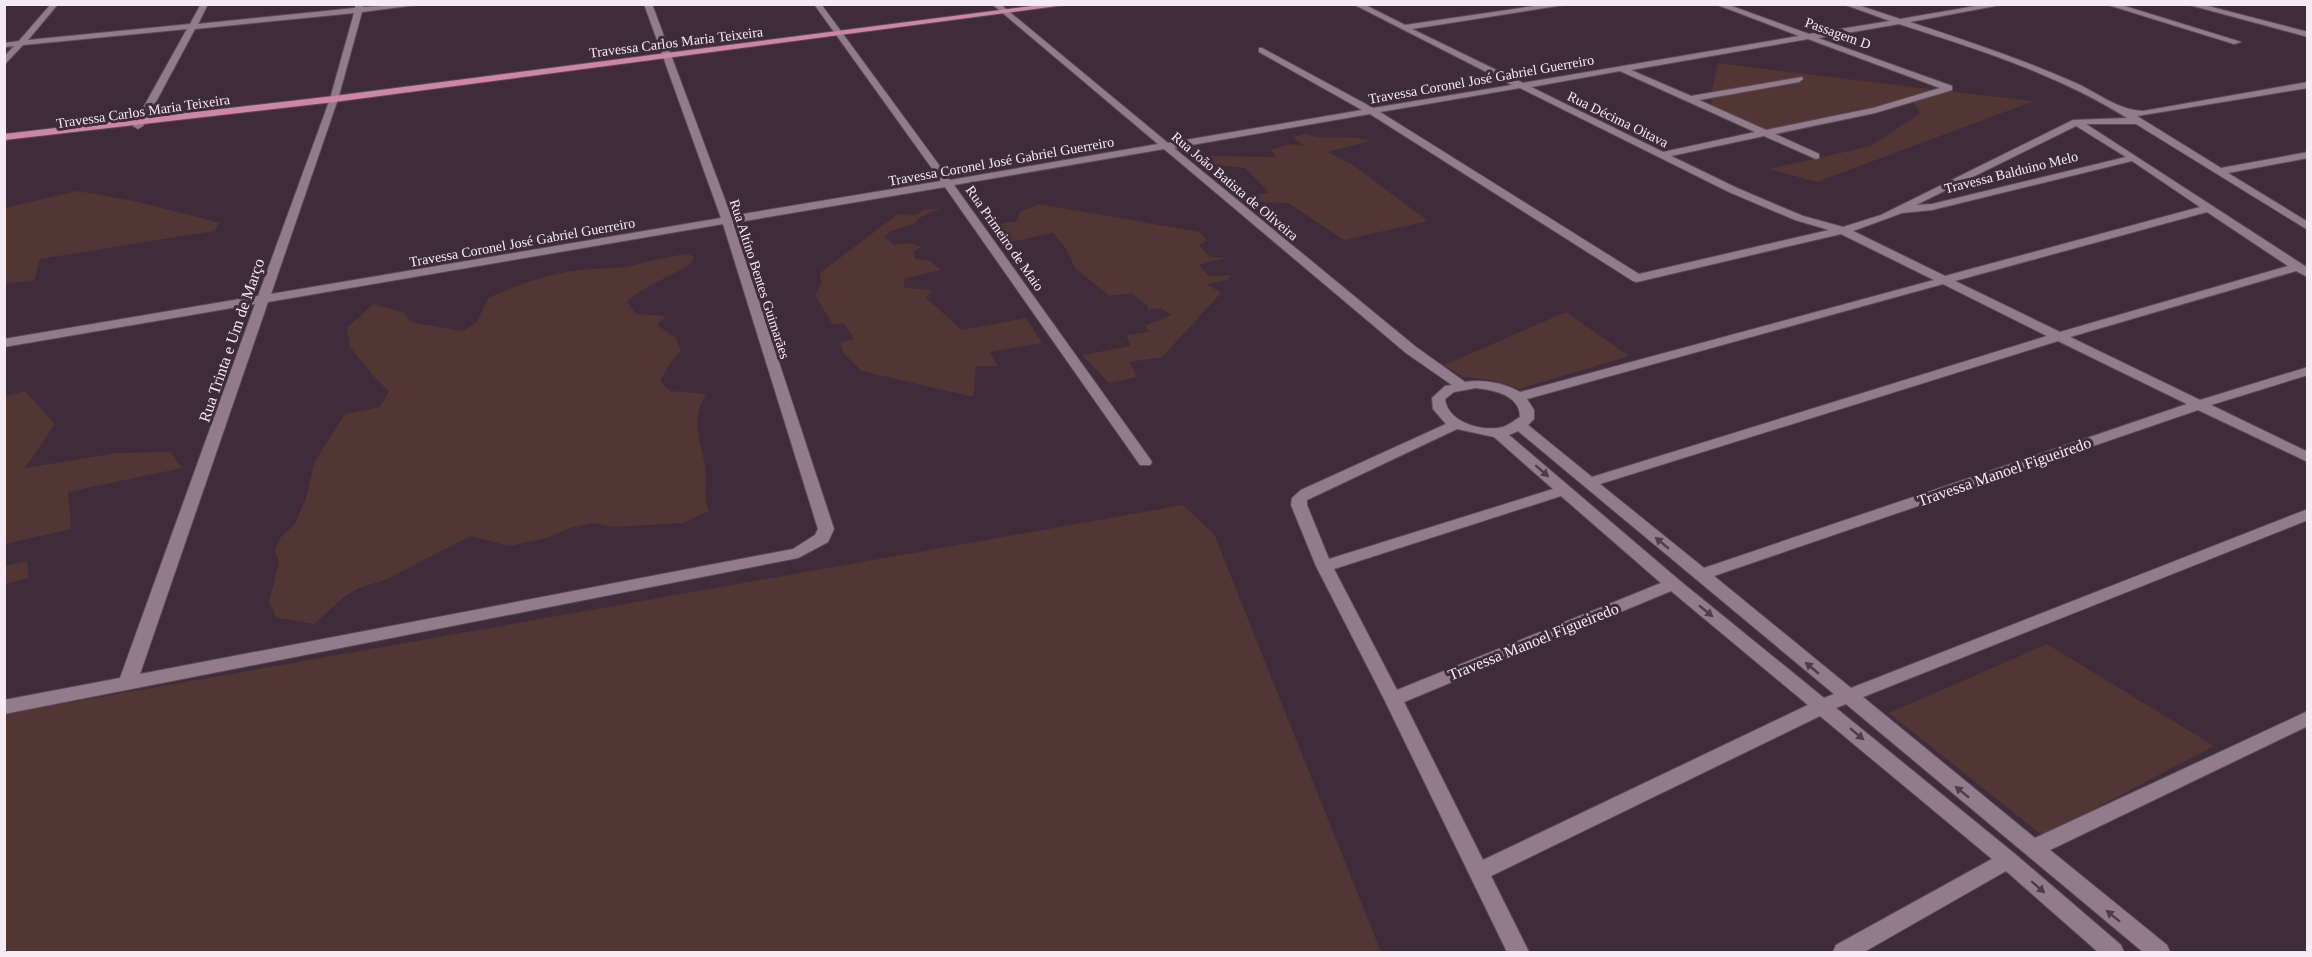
<svg xmlns="http://www.w3.org/2000/svg" width="2312" height="957" font-family="Georgia,serif">
<rect width="100%" height="100%" fill="#3e2c3a"/>
<!-- green -->
<path fill="#523633" d="M 1718,63 L 1937,90 L 1871,111 L 1765,132 L 1706,106 L 1712,104 L 1711,94 Z
M 1945,91 L 2034,101 L 1817,182 L 1769,169 L 1871,146 L 1920,113 L 1911,99 Z
M 1305,134 C 1329,142 1348,133 1370,141 L 1328,152 L 1353,165 L 1428,221 L 1344,240 L 1288,203 L 1259,202 L 1253,195 L 1269,193 L 1245,168 L 1200,163 L 1212,156 L 1276,157 L 1271,150 L 1290,144 L 1304,146 L 1293,137 Z
M 77,191 L 134,201 L 220,223 L 214,231 L 40,259 L 34,281 L 5,283 L 5,208 Z
M 1039,204 L 1199,232 L 1207,240 L 1199,245 L 1210,257 L 1226,258 L 1199,265 L 1209,276 L 1232,275 L 1227,280 L 1207,284 L 1221,293 L 1162,357 L 1130,362 L 1137,377 L 1109,383 L 1082,355 L 1131,346 L 1126,335 L 1149,332 L 1145,326 L 1171,315 L 1161,308 L 1148,310 L 1148,306 L 1131,293 L 1109,296 L 1075,268 L 1065,247 L 1053,233 L 1001,244 L 986,222 L 995,225 L 1017,221 L 1020,212 Z
M 941,208 L 917,219 L 916,223 L 891,231 L 885,237 L 894,245 L 910,243 L 922,247 L 914,251 L 915,259 L 930,261 L 941,270 L 903,279 L 905,288 L 932,290 L 926,298 L 962,330 L 1026,318 L 1042,343 L 990,352 L 998,366 L 976,366 L 973,397 L 862,371 L 844,354 L 840,342 L 854,339 L 844,323 L 833,325 L 815,295 L 822,283 L 820,273 L 898,214 L 916,215 L 924,210 Z
M 688,254 L 694,257 L 692,262 C 673,277 642,286 627,302 L 636,314 L 666,316 L 657,325 L 676,338 L 681,351 L 670,363 L 660,381 L 670,391 L 706,394 C 688,424 703,443 706,475 C 707,491 702,493 709,511 L 683,523 L 613,527 L 594,523 L 570,528 L 547,538 L 509,546 L 471,536 L 385,580 L 359,588 L 345,596 L 314,624 L 277,618 L 269,602 L 279,562 L 275,550 L 280,538 L 295,524 L 306,498 L 314,463 L 345,414 L 380,407 L 389,391 L 376,379 L 350,347 L 347,328 L 373,304 L 405,313 L 411,322 L 463,331 L 477,322 L 488,298 C 517,285 549,273 581,270 C 595,268 610,269 624,267 C 645,263 666,256 688,254 Z
M 1566,312 L 1629,356 L 1519,389 L 1491,380 L 1463,377 L 1444,365 Z
M 25,391 L 55,424 L 25,468 L 116,453 L 170,452 L 182,468 L 68,492 L 71,529 L 5,544 L 5,396 Z
M 1183,505 L 1214,534 L 1381,952 L 5,952 L 5,714 Z
M 27,561 L 29,578 L 5,584 L 5,566 Z
M 2047,644 L 2214,746 L 2043,836 L 1889,713 Z"/>
<g fill="none" stroke-linecap="round" stroke-linejoin="round">
<!-- minor casing -->
<g stroke="#5b4c58" stroke-width="2">
<path id="minor" d="M 51,4 L 58,4 L 28,40 L 190,24 L 201,4 L 208,4 L 198,24 L 355,8 L 356,4 L 364,4 L 363,7 L 424,4 L 362,12 L 338,99 L 271,294 L 721,218 L 644,4 L 652,4 L 731,216 L 941,181 L 814,4 L 821,4 L 950,180 L 1158,144 L 992,4 L 1000,4 L 1168,143 L 1362,110 L 1259,52 L 1259,48 L 1262,48 L 1373,108 L 1512,85 L 1353,4 L 1363,4 L 1405,25 L 1548,4 L 1570,4 L 1412,29 L 1523,83 L 1799,36 L 1715,4 L 1726,4 L 1809,34 L 1890,21 L 1843,4 L 1855,4 L 1900,19 L 1987,4 L 2006,4 L 1910,22 C 1964,40 2019,58 2071,81 C 2096,91 2116,110 2143,111 L 2308,82 L 2308,88 L 2137,116 L 2221,168 L 2308,152 L 2308,158 L 2228,173 L 2308,222 L 2308,230 L 2136,124 L 2086,124 L 2308,268 L 2308,277 L 2296,271 L 2070,337 L 2200,400 L 2308,367 L 2308,375 L 2211,405 L 2308,452 L 2308,462 L 2198,410 L 1714,576 L 1851,688 L 2308,509 L 2308,520 L 1863,697 L 2035,838 L 2308,711 L 2308,726 L 2050,850 L 2167,945 L 2170,952 L 2143,952 L 1846,704 L 1836,708 L 2015,854 L 2121,945 L 2124,952 L 2098,952 L 2006,871 L 1864,952 L 1833,952 L 1836,945 L 1992,859 L 1820,716 L 1491,876 L 1529,952 L 1507,952 L 1384,699 L 1316,566 L 1291,505 L 1292,498 L 1301,490 L 1446,424 L 1433,409 L 1432,398 L 1445,386 L 1452,385 L 1406,353 L 1164,149 L 954,185 L 1150,459 L 1152,462 L 1150,465 L 1140,465 L 945,187 L 733,223 L 834,529 L 828,542 L 798,558 L 4,714 L 4,700 L 120,678 L 255,304 L 4,347 L 4,339 L 258,296 L 330,99 L 354,13 L 195,29 L 143,126 L 138,129 L 133,126 L 187,29 L 23,45 L 4,65 L 4,57 L 14,46 L 4,47 L 4,43 L 19,41 ZM 1899,24 C 1977,49 2057,74 2127,118 L 2073,120 L 1881,215 L 1843,227 L 1803,216 L 1737,188 L 1671,156 L 1764,136 L 1816,159 L 1819,158 L 1819,154 L 1775,134 L 1875,113 L 1952,90 L 1952,86 L 1818,38 ZM 1808,39 L 1940,88 L 1873,108 L 1766,130 L 1699,100 L 1799,82 L 1803,79 L 1802,77 L 1691,96 L 1631,70 ZM 1620,71 L 1755,132 L 1663,152 L 1531,87 ZM 1520,88 L 1729,192 L 1795,220 L 1829,230 L 1639,274 L 1380,112 ZM 1370,114 L 1633,281 L 1637,282 L 1841,234 L 1934,280 L 1520,392 C 1504,383 1483,379 1465,382 L 1416,347 L 1174,148 ZM 2076,126 L 2126,157 L 1932,204 L 1916,205 ZM 2132,161 L 2200,207 L 1945,276 L 1853,231 L 1902,213 L 1932,210 ZM 2207,212 L 2288,266 L 2060,332 L 1955,281 ZM 723,224 L 818,529 L 815,535 L 793,549 L 140,674 L 268,302 ZM 1943,284 L 2047,336 L 1592,477 L 1528,425 L 1534,419 L 1534,410 L 1527,399 ZM 2058,341 L 2187,404 L 1704,568 L 1600,484 ZM 1476,388 C 1494,390 1520,395 1520,417 C 1515,420 1509,425 1503,427 C 1483,432 1448,423 1445,399 L 1454,392 ZM 1457,429 L 1494,437 L 1553,489 L 1329,559 L 1307,505 L 1307,500 ZM 1518,431 L 1834,694 L 1824,698 L 1679,580 L 1509,435 ZM 1561,496 L 1661,583 L 1397,690 L 1334,569 ZM 1671,591 L 1808,705 L 1483,860 L 1404,702 Z
M 2105,4 L 2118,4 L 2241,42 L 2234,44 Z
M 2186,4 L 2200,4 L 2308,32 L 2308,37 Z"/>
</g>
<!-- major casing -->
<g stroke="#5b4c58" stroke-width="2">
<path id="major" d="M 1048,4 L 1072,4 L 334,102 L 4,140 L 4,134 L 334,96 Z"/>
</g>
<!-- minor -->
<use href="#minor" fill="#927c8c" fill-rule="evenodd"/>
<!-- major -->
<use href="#major" fill="#cf86a2" fill-rule="evenodd"/>
</g>
<!-- one-way arrows -->
<defs><path id="oneway-solid" d="M-6-.8H1V-3.2L6.5 0L1 3.2V.8H-6Z" transform="scale(1.5)"/></defs>
<g fill="#4f3c4a">
<use href="#oneway-solid" transform="translate(1542 471) rotate(41)"/>
<use href="#oneway-solid" transform="translate(1662 543) rotate(-140)"/>
<use href="#oneway-solid" transform="translate(1706 611) rotate(39)"/>
<use href="#oneway-solid" transform="translate(1812 668) rotate(-140)"/>
<use href="#oneway-solid" transform="translate(1857 734) rotate(40)"/>
<use href="#oneway-solid" transform="translate(1962 792) rotate(-141)"/>
<use href="#oneway-solid" transform="translate(2038 887) rotate(41)"/>
<use href="#oneway-solid" transform="translate(2113 916) rotate(-141)"/>
</g>
<g text-anchor="middle" stroke-width="6" stroke-linejoin="round" paint-order="stroke">
<!-- far-street labels -->
<g font-size="14" fill="#f6eaf3" stroke="#3e2c3a">
<text transform="translate(1838 33) rotate(20)" y="5">Passagem D</text>
<text transform="translate(676 42) rotate(-7)" y="5">Travessa Carlos Maria Teixeira</text>
<text transform="translate(1481 79) rotate(-10)" y="5">Travessa Coronel José Gabriel Guerreiro</text>
<text transform="translate(143 111) rotate(-8)" y="5">Travessa Carlos Maria Teixeira</text>
<text transform="translate(1618 119) rotate(26)" y="5">Rua Décima Oitava</text>
<text transform="translate(1001 161) rotate(-10)" y="5">Travessa Coronel José Gabriel Guerreiro</text>
<text transform="translate(2011 172) rotate(-14)" y="5">Travessa Balduino Melo</text>
<text transform="translate(1235 186) rotate(40)" y="5">Rua João Batista de Oliveira</text>
<text transform="translate(1005 238) rotate(55)" y="5">Rua Primeiro de Maio</text>
<text transform="translate(522 242) rotate(-10)" y="5">Travessa Coronel José Gabriel Guerreiro</text>
<text transform="translate(760 279) rotate(72)" y="5">Rua Altíno Bentes Guimarães</text>
</g>
<!-- street labels -->
<g font-size="16" fill="#f6eaf3" stroke="#3e2c3a">
<text transform="translate(231 340) rotate(-71)" y="6">Rua Trinta e Um de Março</text>
<text transform="translate(2004 471) rotate(-19)" y="6">Travessa Manoel Figueiredo</text>
<text transform="translate(1533 641) rotate(-22)" y="6">Travessa Manoel Figueiredo</text>
</g>
</g>
<!-- border -->
<rect width="2312" height="957" fill="none" stroke="#f6eaf3" stroke-width="12"/>
</svg>
